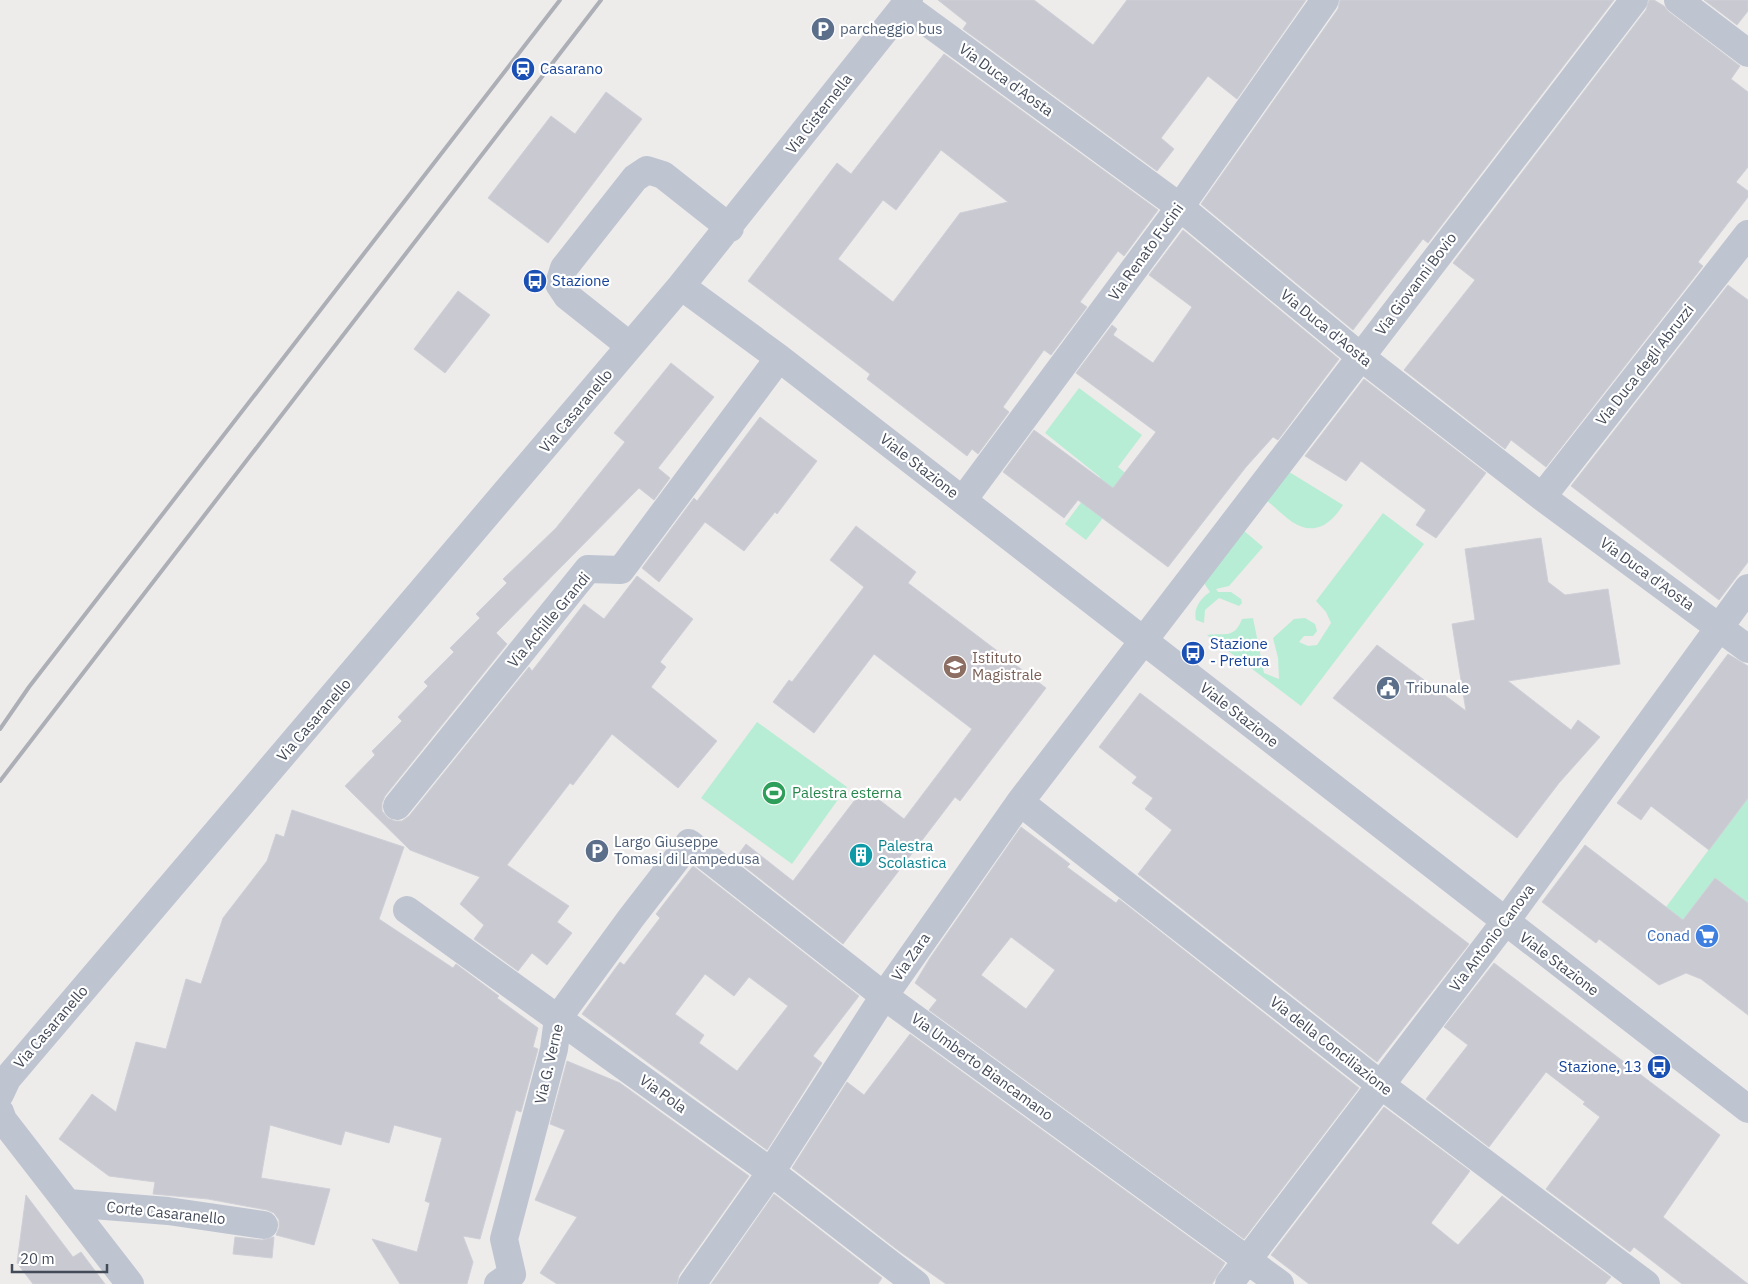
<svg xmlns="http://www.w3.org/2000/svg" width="1748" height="1284" font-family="'IBM Plex Sans',sans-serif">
<rect width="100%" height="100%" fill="#eeebeb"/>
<!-- green -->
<path fill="#b8edd5" d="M 1079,388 L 1142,435 L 1118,467 L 1133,479 L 1086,540 L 1065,524 L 1100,477 L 1045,433 Z
M 1286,470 L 1343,505 C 1338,513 1332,520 1324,525 C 1300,537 1284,514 1266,500 Z
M 1383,513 L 1424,544 L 1301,706 L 1207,635 C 1224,632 1234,640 1242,619 L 1253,618 L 1264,673 L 1279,679 L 1278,658 L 1273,638 L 1294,619 L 1305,618 L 1315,624 L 1317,631 L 1313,636 L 1304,636 L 1299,642 L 1308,646 L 1317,645 L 1331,623 L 1326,612 L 1316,601 Z
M 1243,530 L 1263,547 L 1229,586 L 1216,589 L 1218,592 L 1231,592 L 1241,599 L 1242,603 L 1239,606 L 1219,598 L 1205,610 L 1204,623 L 1196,620 C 1193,608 1201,598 1210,592 L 1204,583 Z
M 757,722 L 847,787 L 792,864 L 701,798 Z
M 1748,797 L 1748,903 L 1715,878 L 1683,920 L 1666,907 Z"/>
<!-- building -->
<path fill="#c8c9d1" stroke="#cfd0d7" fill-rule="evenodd" d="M 938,0 L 1034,0 L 1093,45 L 1127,0 L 1306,0 L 1237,99 L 1208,76 L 1161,138 L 1174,149 L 1157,171 L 963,29 L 967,23 Z
M 1340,0 L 1614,0 L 1428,243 L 1423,239 L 1353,330 L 1201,204 L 1338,9 Z
M 1649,0 L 1654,0 L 1664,6 L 1669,12 L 1740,66 L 1731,79 L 1748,92 L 1748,167 L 1736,182 L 1748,191 L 1748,197 L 1698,262 L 1703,266 L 1546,467 L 1511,440 L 1505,449 L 1404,370 L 1475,280 L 1453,263 L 1646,10 Z
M 1704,0 L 1748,0 L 1748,11 L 1737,25 Z
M 944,54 L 1158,210 L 1124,256 L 1118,251 L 1080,302 L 1087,307 L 1051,355 L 1044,350 L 1003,407 L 1009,412 L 978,454 L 972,449 L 967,456 L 867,379 L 870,374 L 748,281 L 837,163 L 851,174 ZM 941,150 L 1008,202 L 960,213 L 893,302 L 838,259 L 883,200 L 896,210 Z
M 606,92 L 642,119 L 548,243 L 488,198 L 551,116 L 575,134 Z
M 1183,230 L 1339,359 L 1278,440 L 1273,437 L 1246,467 L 1168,567 L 1078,500 L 1064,518 L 1003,472 L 1034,430 L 1113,488 L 1156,432 L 1076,373 L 1112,325 L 1117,329 L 1113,335 L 1153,363 L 1192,307 L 1149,275 Z
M 1728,285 L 1748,300 L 1748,562 L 1719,600 L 1571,486 Z
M 458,291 L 490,315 L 445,373 L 414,349 Z
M 671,363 L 714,397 L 658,468 L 670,478 L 654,500 L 639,488 L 496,633 L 507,644 L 385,796 L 382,803 L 382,811 L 388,818 L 395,821 L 402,821 L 409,816 L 529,667 L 532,671 L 584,604 L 604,619 L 637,576 L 693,619 L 660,662 L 666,667 L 651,687 L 717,741 L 678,788 L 612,734 L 573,785 L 570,783 L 507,865 L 569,906 L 557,922 L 572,933 L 547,965 L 532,953 L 518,971 L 474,939 L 484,925 L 460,904 L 480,877 L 410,850 L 345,786 L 375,755 L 372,751 L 402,721 L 398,717 L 428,686 L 424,682 L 454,652 L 450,648 L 480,618 L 476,614 L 507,583 L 503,579 L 556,528 L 625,442 L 614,433 Z
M 1364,379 L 1486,473 L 1436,538 L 1416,525 L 1426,510 L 1361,461 L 1346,481 L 1305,456 Z
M 760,417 L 817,461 L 777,514 L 775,512 L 744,551 L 705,522 L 659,582 L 642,568 L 694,498 L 697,501 Z
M 856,526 L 916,572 L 908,583 L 1046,688 L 960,801 L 955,797 L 843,944 L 735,859 L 746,844 L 793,881 L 864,788 L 904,819 L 972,729 L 874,654 L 814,733 L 773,702 L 789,680 L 792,682 L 864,587 L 830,560 Z
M 1541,538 L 1548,582 L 1565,595 L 1608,589 L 1620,664 L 1508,681 L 1571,730 L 1578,720 L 1600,737 L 1559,783 L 1517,838 L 1333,698 L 1377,645 L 1466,711 L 1452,624 L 1475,620 L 1465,549 Z
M 1728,654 L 1748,666 L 1748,798 L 1709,850 L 1651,806 L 1641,820 L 1617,803 Z
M 1140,693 L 1469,944 L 1377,1062 L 1138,874 L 1172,830 L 1145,809 L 1153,798 L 1132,783 L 1137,777 L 1099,747 Z
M 292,810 L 404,847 L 379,919 L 453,968 L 456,964 L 499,996 L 497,998 L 538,1028 L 533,1047 L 538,1049 L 521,1112 L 516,1110 L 480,1239 L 463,1236 L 473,1262 L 467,1284 L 400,1284 L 372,1239 L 417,1252 L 430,1203 L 425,1201 L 442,1138 L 394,1125 L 389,1143 L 345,1131 L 341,1145 L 270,1125 L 261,1178 L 330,1189 L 314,1245 L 276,1235 L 279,1228 L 279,1220 L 274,1213 L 267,1210 L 208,1199 L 153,1194 L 155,1182 L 109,1176 L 59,1139 L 92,1094 L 116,1112 L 136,1042 L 166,1049 L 186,979 L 201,984 L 223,918 L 267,861 L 276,834 L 284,837 Z
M 1021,827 L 1070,864 L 1067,867 L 1116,903 L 1119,899 L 1359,1088 L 1244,1239 L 929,1010 L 937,1000 L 915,983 L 930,958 ZM 1011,937 L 1055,970 L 1026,1009 L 981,975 Z
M 1585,845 L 1683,920 L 1715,878 L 1748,903 L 1748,1015 L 1701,979 L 1686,973 L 1659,985 L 1599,939 L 1596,943 L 1542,902 Z
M 693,866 L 859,996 L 813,1056 L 822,1063 L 767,1150 L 582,1014 L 620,962 L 624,965 L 660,918 L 656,914 ZM 705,974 L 734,996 L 749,977 L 788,1006 L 737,1071 L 699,1043 L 704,1035 L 675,1014 Z
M 1494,963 L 1720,1135 L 1663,1217 L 1748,1284 L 1682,1284 L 1634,1247 L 1630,1252 L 1546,1189 L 1600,1117 L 1583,1104 L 1585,1102 L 1546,1072 L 1489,1147 L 1426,1099 L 1468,1045 L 1444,1027 Z
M 910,1034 L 1225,1263 L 1212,1284 L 946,1284 L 899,1251 L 792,1168 L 847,1082 L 864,1095 Z
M 567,1061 L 620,1083 L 749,1176 L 679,1275 L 677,1284 L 557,1284 L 540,1273 L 577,1217 L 535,1200 L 565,1130 L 550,1124 Z
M 1384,1107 L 1470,1171 L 1431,1223 L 1458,1245 L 1502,1196 L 1611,1277 L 1605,1284 L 1309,1284 L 1271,1255 Z
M 774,1194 L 882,1278 L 878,1284 L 711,1284 Z
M 26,1195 L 73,1257 L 81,1252 L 105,1284 L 33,1284 L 17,1263 Z
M 235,1237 L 262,1240 L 274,1237 L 272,1258 L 233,1254 Z"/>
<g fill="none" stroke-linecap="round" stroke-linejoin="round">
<!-- minor -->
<path stroke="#bec5d1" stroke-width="28" d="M 1678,0 L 1748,53
M 905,6 L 1180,207 L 1361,357 L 1542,497 L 1748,649
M 681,286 L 779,358 L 1748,1109
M 630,346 L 567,296 L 559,284 L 564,268 L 635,178 L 647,170 L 663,175 L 730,228
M 1542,497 L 1748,234
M 963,500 L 1180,207 L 1325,0
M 1020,802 L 1381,1085 L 1646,1284
M 397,806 L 588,569 L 621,570 L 779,358
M 407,910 L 771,1172 L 916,1284
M 0,1094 L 7,1079 L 681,286 L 909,0
M 0,1112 L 3,1120 L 130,1284
M 68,1203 L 168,1211 L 264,1225
M 498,1284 L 512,1274 L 504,1239 L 554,1049 L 558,1018 L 631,918 L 689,843 L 884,996 L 1280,1284
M 692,1284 L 771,1172 L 884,996 L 1020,802 L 1634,0
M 1229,1284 L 1505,922 L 1748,588"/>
<!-- rail -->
<path stroke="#adafb6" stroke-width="4" d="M 0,729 L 29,687 L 560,0
M 0,781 L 601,0"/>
</g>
<!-- icons -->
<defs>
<g id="parking-disc" transform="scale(1.25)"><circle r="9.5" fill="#5c6f8a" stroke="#fff"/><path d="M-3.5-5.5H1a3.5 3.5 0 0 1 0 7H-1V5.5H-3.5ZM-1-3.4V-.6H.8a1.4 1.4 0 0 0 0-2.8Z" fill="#fff"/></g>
<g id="station-disc" transform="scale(1.25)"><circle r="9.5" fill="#1a4fb4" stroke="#fff"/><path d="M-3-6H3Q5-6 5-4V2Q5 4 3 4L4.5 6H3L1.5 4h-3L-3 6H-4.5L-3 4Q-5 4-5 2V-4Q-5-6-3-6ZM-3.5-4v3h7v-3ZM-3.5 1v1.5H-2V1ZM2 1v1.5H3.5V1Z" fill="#fff"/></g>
<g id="bus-disc" transform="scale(1.25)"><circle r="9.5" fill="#1a4fb4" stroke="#fff"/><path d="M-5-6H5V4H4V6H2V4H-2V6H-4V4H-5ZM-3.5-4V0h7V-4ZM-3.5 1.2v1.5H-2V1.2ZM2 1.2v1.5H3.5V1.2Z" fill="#fff"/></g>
<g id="school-disc" transform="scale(1.25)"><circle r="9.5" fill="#8d6e63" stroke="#fff"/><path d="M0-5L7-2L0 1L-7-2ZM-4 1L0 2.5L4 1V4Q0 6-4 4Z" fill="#fff"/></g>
<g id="civic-disc" transform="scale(1.25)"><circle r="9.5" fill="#5c6f8a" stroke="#fff"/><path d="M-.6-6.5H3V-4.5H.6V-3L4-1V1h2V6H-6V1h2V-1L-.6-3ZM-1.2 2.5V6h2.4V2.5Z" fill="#fff"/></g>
<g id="stadium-disc" transform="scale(1.25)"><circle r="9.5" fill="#2e9e5b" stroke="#fff"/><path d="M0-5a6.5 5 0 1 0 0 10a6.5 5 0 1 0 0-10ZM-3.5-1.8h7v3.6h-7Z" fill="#fff"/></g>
<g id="building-disc" transform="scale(1.25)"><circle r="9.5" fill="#0f9aa8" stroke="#fff"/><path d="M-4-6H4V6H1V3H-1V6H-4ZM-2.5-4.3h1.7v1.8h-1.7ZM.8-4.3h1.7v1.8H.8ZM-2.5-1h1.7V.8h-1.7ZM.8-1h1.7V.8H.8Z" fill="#fff"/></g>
<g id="supermarket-disc" transform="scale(1.25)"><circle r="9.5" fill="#3f7fe0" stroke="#fff"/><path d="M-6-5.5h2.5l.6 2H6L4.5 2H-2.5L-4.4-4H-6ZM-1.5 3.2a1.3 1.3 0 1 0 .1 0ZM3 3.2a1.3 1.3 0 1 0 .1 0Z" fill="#fff"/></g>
</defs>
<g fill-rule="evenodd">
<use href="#parking-disc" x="823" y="29"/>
<use href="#station-disc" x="523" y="69"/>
<use href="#bus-disc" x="535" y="281"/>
<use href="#bus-disc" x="1193" y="653"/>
<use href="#school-disc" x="955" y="667"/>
<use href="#civic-disc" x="1388" y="688"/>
<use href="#stadium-disc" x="774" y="793"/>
<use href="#parking-disc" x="597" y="851"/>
<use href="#building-disc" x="861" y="855"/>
<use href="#supermarket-disc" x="1707" y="936"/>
<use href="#bus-disc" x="1659" y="1067"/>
</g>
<g text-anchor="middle" stroke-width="4.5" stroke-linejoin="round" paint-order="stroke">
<!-- service labels -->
<g font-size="15" fill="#4e5e75" stroke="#fff" text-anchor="start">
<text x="840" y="34">parcheggio bus</text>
<text x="1406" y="693">Tribunale</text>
<text x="614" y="847">Largo Giuseppe<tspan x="614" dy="17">Tomasi di Lampedusa</tspan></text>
</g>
<!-- transit labels -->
<g font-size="15" fill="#164399" stroke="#fff" text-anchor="start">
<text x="540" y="74">Casarano</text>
<text x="552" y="286">Stazione</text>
<text x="1210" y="649">Stazione<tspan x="1210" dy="17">- Pretura</tspan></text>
<text x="1642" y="1072" text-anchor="end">Stazione, 13</text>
</g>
<!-- street labels -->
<g font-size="15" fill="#444b58" stroke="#fff">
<text transform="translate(1006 80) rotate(36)" y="5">Via Duca d'Aosta</text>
<text transform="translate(819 114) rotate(-52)" y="5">Via Cisternella</text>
<text transform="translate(1146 252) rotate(-54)" y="5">Via Renato Fucini</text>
<text transform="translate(1416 284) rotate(-53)" y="5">Via Giovanni Bovio</text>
<text transform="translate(1326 328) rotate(39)" y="5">Via Duca d'Aosta</text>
<text transform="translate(1645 365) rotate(-52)" y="5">Via Duca degli Abruzzi</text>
<text transform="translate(576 411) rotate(-50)" y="5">Via Casaranello</text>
<text transform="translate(919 466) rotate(38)" y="5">Viale Stazione</text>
<text transform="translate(1647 574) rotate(36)" y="5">Via Duca d'Aosta</text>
<text transform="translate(549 620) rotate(-50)" y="5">Via Achille Grandi</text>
<text transform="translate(1239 715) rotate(38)" y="5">Viale Stazione</text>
<text transform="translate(314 720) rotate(-49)" y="5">Via Casaranello</text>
<text transform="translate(1492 938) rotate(-53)" y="5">Via Antonio Canova</text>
<text transform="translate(911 957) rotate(-55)" y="5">Via Zara</text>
<text transform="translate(1559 964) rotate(37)" y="5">Viale Stazione</text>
<text transform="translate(51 1027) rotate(-49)" y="5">Via Casaranello</text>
<text transform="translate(1331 1046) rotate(38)" y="5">Via della Conciliazione</text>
<text transform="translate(549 1064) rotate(-77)" y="5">Via G. Verne</text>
<text transform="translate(982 1067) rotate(36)" y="5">Via Umberto Biancamano</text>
<text transform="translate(663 1094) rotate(36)" y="5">Via Pola</text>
<text transform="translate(166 1213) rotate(6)" y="5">Corte Casaranello</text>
</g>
<!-- education labels -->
<g font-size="15" fill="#785e54" stroke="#fff" text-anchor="start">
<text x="972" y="663">Istituto<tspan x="972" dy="17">Magistrale</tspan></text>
</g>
<!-- leisure labels -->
<g font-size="15" fill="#27864d" stroke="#fff" text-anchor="start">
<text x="792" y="798">Palestra esterna</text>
</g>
<!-- culture labels -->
<g font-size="15" fill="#0d838f" stroke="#fff" text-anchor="start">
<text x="878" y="851">Palestra<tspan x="878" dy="17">Scolastica</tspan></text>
</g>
<!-- shop labels -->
<g font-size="15" fill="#366cbe" stroke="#fff" text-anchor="end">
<text x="1690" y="941">Conad</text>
</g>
</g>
<!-- scale -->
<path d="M12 1264v8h95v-8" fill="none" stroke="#444b58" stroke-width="2.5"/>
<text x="20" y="1264" font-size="15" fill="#444b58" stroke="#ffffff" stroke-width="4" paint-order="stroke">20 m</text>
</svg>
